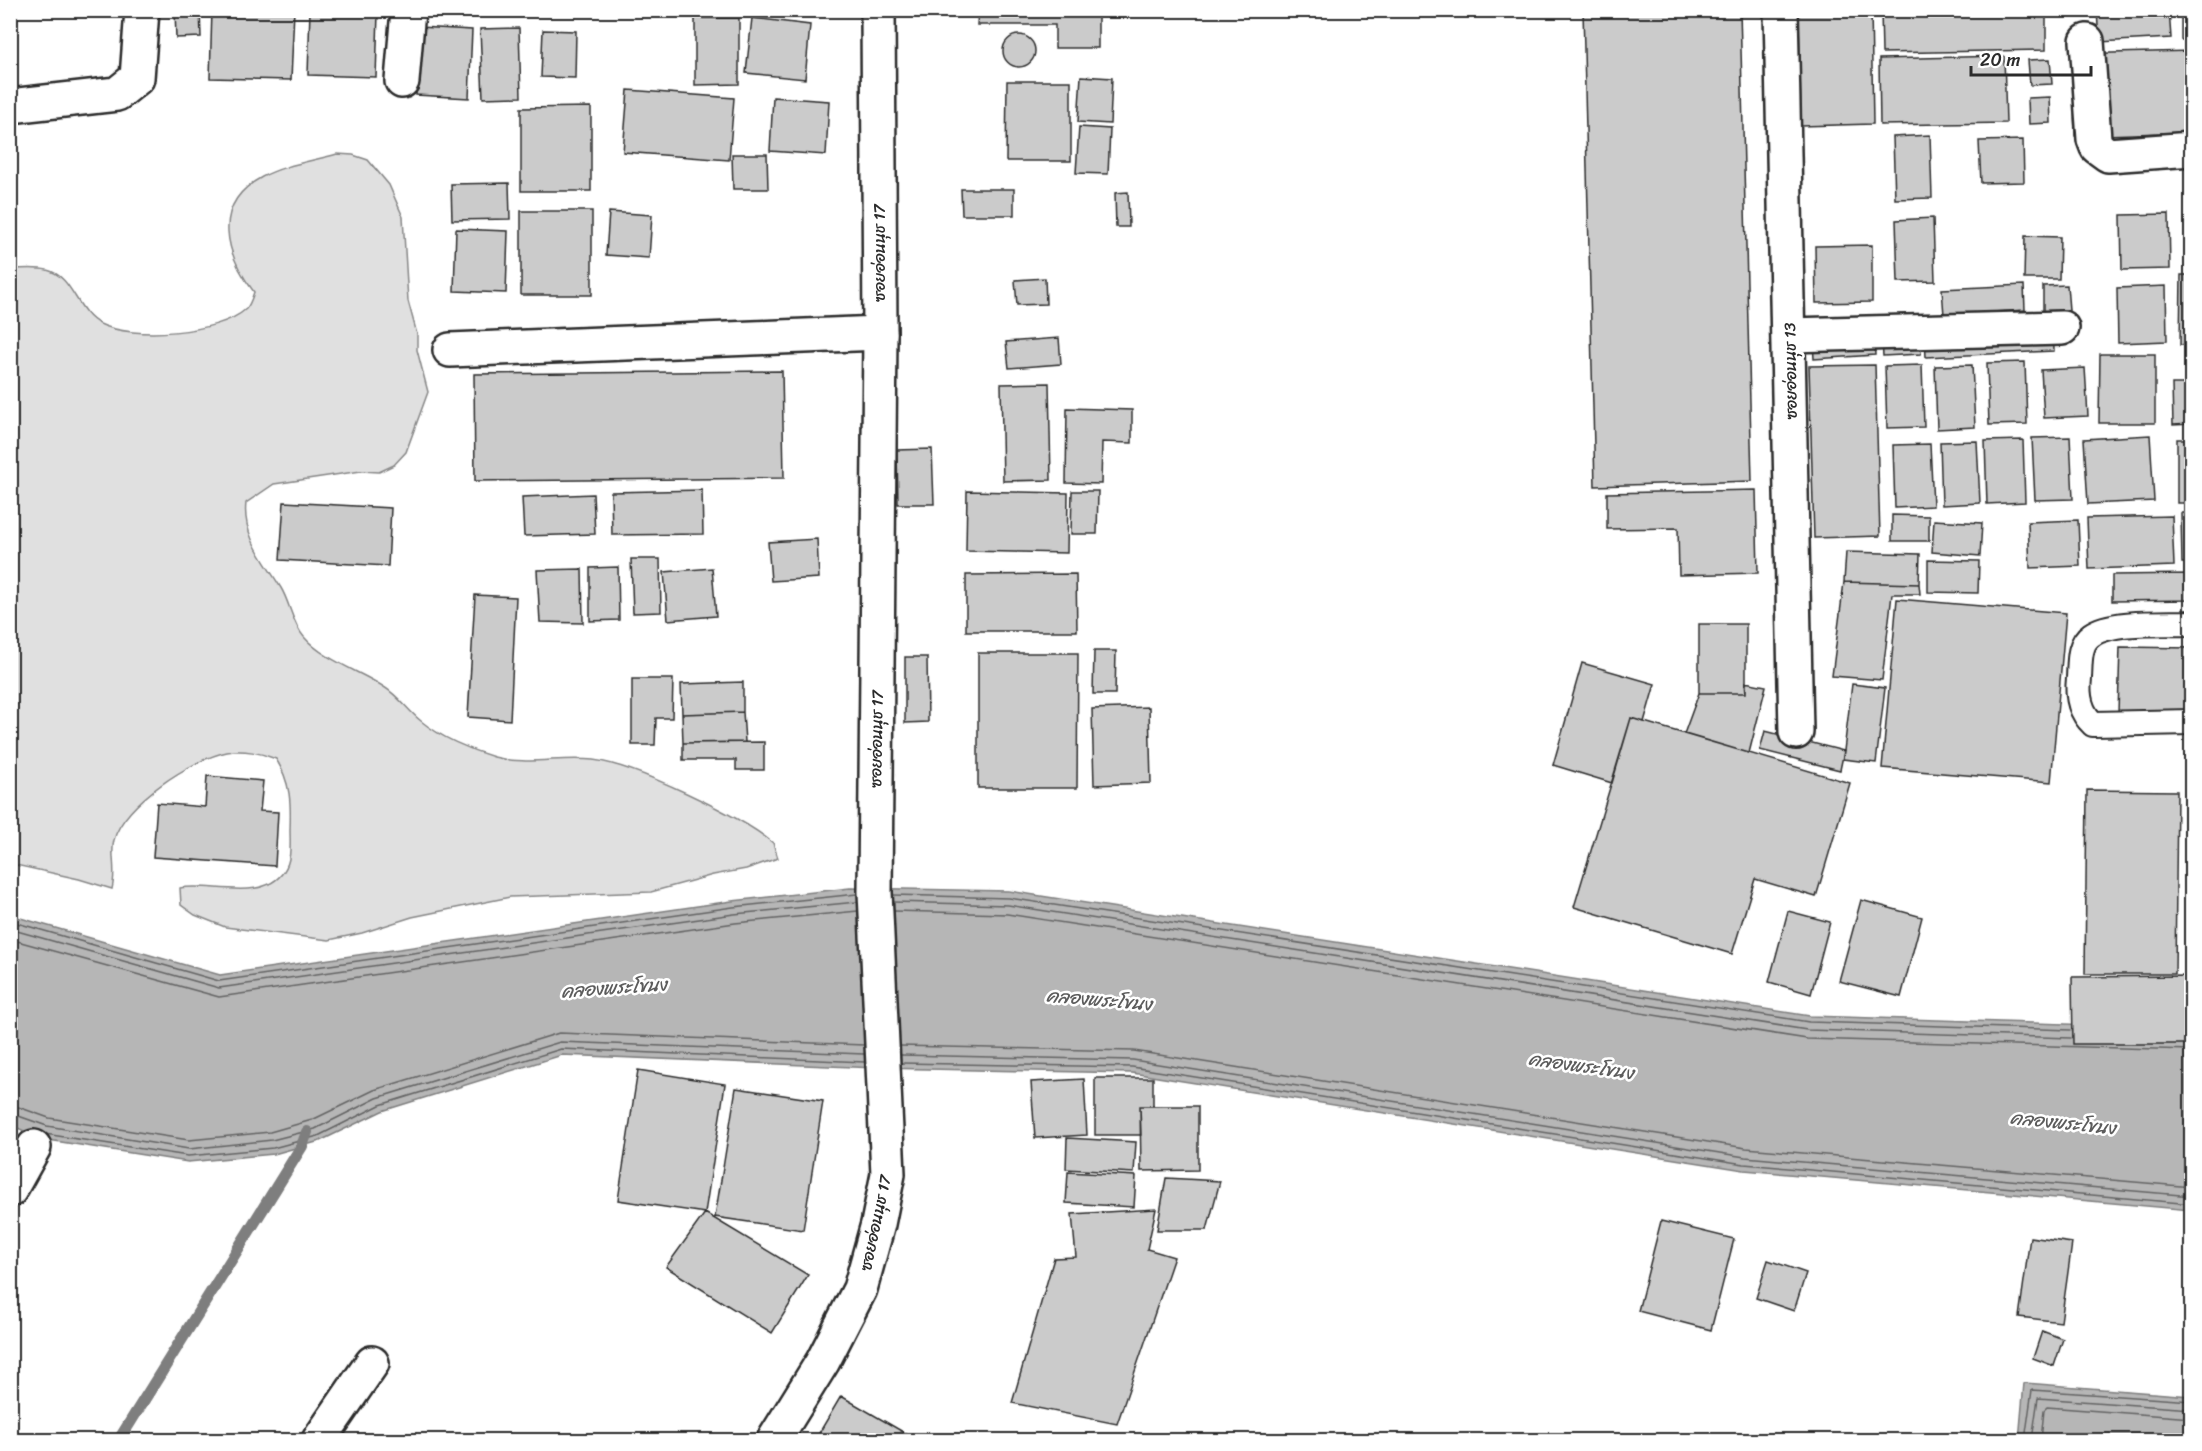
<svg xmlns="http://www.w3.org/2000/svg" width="2202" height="1451" font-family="Sriracha,'Playpen Sans Thai',sans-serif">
<rect width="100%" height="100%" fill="#fff"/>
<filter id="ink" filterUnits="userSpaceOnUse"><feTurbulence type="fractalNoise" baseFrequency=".0167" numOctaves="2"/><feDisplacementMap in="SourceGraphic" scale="12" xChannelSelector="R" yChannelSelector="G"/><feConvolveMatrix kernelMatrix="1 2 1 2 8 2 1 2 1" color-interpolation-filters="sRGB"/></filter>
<g filter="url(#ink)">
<!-- green -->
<path fill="#e0e0e0" stroke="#868686" stroke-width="1.5" d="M 337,154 L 353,155 L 368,160 L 389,185 L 403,217 L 408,301 L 417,334 L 417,350 L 428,392 L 406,452 L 394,465 L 379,472 L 361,471 L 274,484 L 246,503 C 242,536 265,561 281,588 C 290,603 292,623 304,637 C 324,660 359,671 384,687 C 399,696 408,711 421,721 C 440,737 470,750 494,757 C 526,766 561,756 593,760 C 635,765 741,816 773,843 L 778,858 L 746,869 L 713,875 L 651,892 L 510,897 L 412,917 L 362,933 L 329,940 L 225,927 L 195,915 L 181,905 L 180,888 C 211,882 263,903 284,871 C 292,860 290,842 290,830 C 291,803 291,783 276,759 C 262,753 243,749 227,752 C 192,759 123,804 114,840 C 110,854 117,869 112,889 L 79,879 L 11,864 L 11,269 C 22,269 36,267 47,270 C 73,276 76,312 100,324 C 132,340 219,334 246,309 C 250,305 252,298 254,292 C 226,255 210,205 262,177 C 284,165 313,161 337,154 Z"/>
<!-- water -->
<path fill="#b6b6b6" stroke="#7e7e7e" stroke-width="1.5" d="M 850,888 L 1009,891 L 1810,1016 L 2191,1028 L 2191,1210 L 1744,1170 L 1132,1073 L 877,1068 L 562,1055 L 382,1111 L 320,1141 L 274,1154 L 188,1162 L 42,1139 L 11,1125 L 10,915 L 220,975 L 732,901 Z
M 2024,1383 L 2191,1396 L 2191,1440 L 2019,1440 Z"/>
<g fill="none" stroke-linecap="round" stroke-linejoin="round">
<!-- shore -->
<path stroke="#636363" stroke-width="1.5" d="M 893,895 L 1009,898 L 1809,1022 L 2071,1030
M 893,902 L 1008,905 L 1807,1030 L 2071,1038
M 894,911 L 1007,914 L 1807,1039 L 2192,1050
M 10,921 L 219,981 L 733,907 L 857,894
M 10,929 L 219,988 L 734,914 L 857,902
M 10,939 L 219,997 L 735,923 L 858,911
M 900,1046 L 1134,1051 L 1746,1148 L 2192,1187
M 901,1055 L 1133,1060 L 1745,1157 L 2192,1196
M 901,1063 L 1132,1067 L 1744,1164 L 2192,1204
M 10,1104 L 49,1118 L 189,1140 L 270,1132 L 312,1120 L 374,1090 L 559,1033 L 864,1045
M 10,1113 L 47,1126 L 189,1149 L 272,1140 L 315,1129 L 377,1098 L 560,1042 L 864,1054
M 45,1134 L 188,1156 L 273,1148 L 318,1136 L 380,1105 L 561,1049 L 865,1062
M 2025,1440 L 2032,1390 L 2192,1401
M 2032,1440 L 2038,1398 L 2192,1409
M 2041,1440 L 2044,1410 L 2047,1407 L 2192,1418"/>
<!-- stream -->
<path stroke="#7e7e7e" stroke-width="12" d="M 119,1440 L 302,1146 L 307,1132"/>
</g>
<!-- building -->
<path fill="#cbcbcb" stroke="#2b2b2b" stroke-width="1.5" d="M 175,10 L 200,10 L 201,37 L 176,38 Z
M 212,10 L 294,10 L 291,80 L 210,78 Z
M 310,10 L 378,13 L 376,77 L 308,75 Z
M 424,10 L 460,10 L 459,15 L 424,14 Z
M 978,10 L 1098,10 L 1098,48 L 1055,48 L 1055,25 L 977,25 Z
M 1583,10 L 1740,10 L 1752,481 L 1595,486 Z
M 1799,10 L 1871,10 L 1873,124 L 1801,126 Z
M 1881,10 L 2046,10 L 2046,50 L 1882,53 Z
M 2097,10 L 2169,10 L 2171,38 L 2099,42 Z
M 2181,10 L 2192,10 L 2192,40 L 2181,40 Z
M 695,18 L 739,18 L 739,84 L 695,85 Z
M 752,18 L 810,25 L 805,79 L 746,73 Z
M 419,27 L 472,30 L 469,98 L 416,95 Z
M 519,28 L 521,97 L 483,98 L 480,29 Z
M 543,30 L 576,31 L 575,78 L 541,77 Z
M1003 51a16 16 0 1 1 32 0a16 16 0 1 1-32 0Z
M 2192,51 L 2192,132 L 2075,136 L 2072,54 Z
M 2004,56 L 2006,123 L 1880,125 L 1879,59 Z
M 2050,59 L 2052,84 L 2030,85 L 2028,60 Z
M 1081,76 L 1112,78 L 1110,124 L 1078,122 Z
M 1007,81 L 1071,81 L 1071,161 L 1006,161 Z
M 628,90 L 734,98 L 729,160 L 623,152 Z
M 773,97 L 829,101 L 826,155 L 770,151 Z
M 2050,97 L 2051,123 L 2029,124 L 2028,98 Z
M 591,107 L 591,191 L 521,191 L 521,108 Z
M 1079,127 L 1110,129 L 1108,174 L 1076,173 Z
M 1930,135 L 1932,198 L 1895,199 L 1893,137 Z
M 2023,140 L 2024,182 L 1981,183 L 1979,141 Z
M 732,154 L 767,154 L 768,189 L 733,189 Z
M 509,183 L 510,219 L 452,220 L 451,184 Z
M 961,189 L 1014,189 L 1014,215 L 962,215 Z
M 1128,192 L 1129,227 L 1116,227 L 1115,193 Z
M 521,211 L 592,211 L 592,295 L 521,295 Z
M 609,212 L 652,215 L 649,258 L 606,255 Z
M 2169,214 L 2170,269 L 2122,270 L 2121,215 Z
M 1933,218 L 1935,281 L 1898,282 L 1896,220 Z
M 456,229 L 508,231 L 506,293 L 454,291 Z
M 2025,236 L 2060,237 L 2059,279 L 2024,279 Z
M 1872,245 L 1872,302 L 1816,303 L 1815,246 Z
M 2181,275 L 2192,275 L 2192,345 L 2180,345 Z
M 1045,278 L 1046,304 L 1017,305 L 1015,280 Z
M 2024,285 L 2025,310 L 1944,315 L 1942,289 Z
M 2067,285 L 2069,310 L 2043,311 L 2043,286 Z
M 2166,286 L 2167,341 L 2118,343 L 2117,288 Z
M 2053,319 L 2054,351 L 1926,357 L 1924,325 Z
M 1873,320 L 1875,355 L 1814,359 L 1812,324 Z
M 1919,325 L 1921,354 L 1883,356 L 1881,327 Z
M 1059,338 L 1061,364 L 1009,368 L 1006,342 Z
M 2100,354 L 2155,354 L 2155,423 L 2099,423 Z
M 2025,362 L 2027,424 L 1989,425 L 1987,363 Z
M 1875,365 L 1880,536 L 1814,538 L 1809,366 Z
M 1922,365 L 1924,427 L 1887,428 L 1885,366 Z
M 1972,365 L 1975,427 L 1937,429 L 1935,366 Z
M 2085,368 L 2088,416 L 2044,418 L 2041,370 Z
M 782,371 L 784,478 L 475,481 L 474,374 Z
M 1049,383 L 1051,480 L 1003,481 L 1001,384 Z
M 2172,384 L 2192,384 L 2192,424 L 2173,425 Z
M 1067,408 L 1132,410 L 1132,443 L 1102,442 L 1101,484 L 1066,483 Z
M 2150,435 L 2154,501 L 2088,504 L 2084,439 Z
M 2070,437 L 2073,499 L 2035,500 L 2032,438 Z
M 2177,439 L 2192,439 L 2192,503 L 2177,503 Z
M 2023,440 L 2025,502 L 1987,504 L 1985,441 Z
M 1977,441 L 1980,503 L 1942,505 L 1940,442 Z
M 1930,444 L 1933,506 L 1895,508 L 1893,445 Z
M 932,449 L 934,504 L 898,504 L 897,450 Z
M 702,490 L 703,534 L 612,535 L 611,492 Z
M 1756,490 L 1758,573 L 1679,575 L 1678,528 L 1607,529 L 1607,493 Z
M 967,491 L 1068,493 L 1067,553 L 966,551 Z
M 1072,491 L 1098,491 L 1097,534 L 1071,534 Z
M 593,494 L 595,534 L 524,536 L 522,497 Z
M 284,502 L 391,508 L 388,566 L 280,560 Z
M 2181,513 L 2192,513 L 2192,563 L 2182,563 Z
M 1892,515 L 1929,516 L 1929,541 L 1892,541 Z
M 2172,516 L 2174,566 L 2089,569 L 2087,518 Z
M 1934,520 L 1982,523 L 1980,556 L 1932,552 Z
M 2078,520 L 2080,566 L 2030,568 L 2028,522 Z
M 817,539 L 819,578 L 771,581 L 768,542 Z
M 1846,552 L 1920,554 L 1919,584 L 1844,582 Z
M 631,559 L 660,559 L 661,612 L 633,613 Z
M 1928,560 L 1979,561 L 1978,593 L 1928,592 Z
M 618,567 L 619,620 L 590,621 L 590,568 Z
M 712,568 L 716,616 L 668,620 L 664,572 Z
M 582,569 L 583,623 L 540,622 L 537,570 Z
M 1076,574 L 1077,631 L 966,631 L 966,575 Z
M 2192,574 L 2192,600 L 2112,601 L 2112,575 Z
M 1844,582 L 1919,584 L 1920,594 L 1892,594 L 1882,680 L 1832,676 Z
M 475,595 L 516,597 L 510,720 L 468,717 Z
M 1897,599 L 2066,613 L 2051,782 L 1882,768 Z
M 1699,624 L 1746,624 L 1746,693 L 1699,693 Z
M 2120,647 L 2192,648 L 2192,715 L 2118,713 Z
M 1094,651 L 1116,651 L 1115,694 L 1093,694 Z
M 978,653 L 1078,653 L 1077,788 L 978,788 Z
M 905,657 L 927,657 L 928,722 L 905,723 Z
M 1582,663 L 1655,684 L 1644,722 L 1631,718 L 1612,783 L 1553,765 Z
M 632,679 L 673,679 L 672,718 L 656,718 L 655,745 L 632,745 Z
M 743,682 L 743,712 L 682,714 L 681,684 Z
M 1745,682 L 1766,686 L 1749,753 L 1684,734 L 1699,693 L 1746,693 Z
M 1852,684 L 1885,688 L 1876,763 L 1843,759 Z
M 1149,707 L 1151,783 L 1094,785 L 1092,709 Z
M 743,712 L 745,742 L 683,743 L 682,714 Z
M 1631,718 L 1850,783 L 1816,897 L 1755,879 L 1732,954 L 1574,907 Z
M 1765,731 L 1844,751 L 1840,770 L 1760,750 Z
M 764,742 L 764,770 L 736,770 L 736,760 L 683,760 L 683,743 Z
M 207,776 L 263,781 L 260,811 L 278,812 L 275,866 L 153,857 L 157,803 L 205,807 Z
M 2087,790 L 2177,791 L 2175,974 L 2085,974 Z
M 1861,900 L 1922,917 L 1901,997 L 1839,981 Z
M 1788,911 L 1830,922 L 1811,994 L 1769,982 Z
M 2192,976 L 2192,1044 L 2073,1044 L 2072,977 Z
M 638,1070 L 725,1084 L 705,1213 L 618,1200 Z
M 1095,1078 L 1153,1078 L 1153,1106 L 1140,1106 L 1141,1135 L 1095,1135 Z
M 1084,1079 L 1087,1135 L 1035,1138 L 1031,1082 Z
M 736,1088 L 823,1101 L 803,1230 L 715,1217 Z
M 1140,1106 L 1198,1106 L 1198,1170 L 1141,1171 Z
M 1067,1138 L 1136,1142 L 1134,1173 L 1066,1169 Z
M 1068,1172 L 1136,1176 L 1134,1207 L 1066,1203 Z
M 1166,1178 L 1220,1181 L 1207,1230 L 1157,1230 Z
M 1156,1209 L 1147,1249 L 1174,1257 L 1117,1424 L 1012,1403 L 1054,1258 L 1076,1257 L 1072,1214 Z
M 705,1213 L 808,1275 L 772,1333 L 666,1267 Z
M 1661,1221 L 1734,1239 L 1711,1330 L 1638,1311 Z
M 2030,1237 L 2072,1243 L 2061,1322 L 2019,1317 Z
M 1768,1260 L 1806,1273 L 1794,1311 L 1756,1298 Z
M 2042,1331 L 2063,1339 L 2054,1366 L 2033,1358 Z
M 841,1396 L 917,1440 L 815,1440 Z"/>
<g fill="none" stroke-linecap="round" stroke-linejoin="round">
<!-- lane casing -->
<g stroke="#2b2b2b" stroke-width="28">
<path id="lane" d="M 2192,623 C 2167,624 2111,620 2091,635 C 2078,644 2080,664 2079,678 C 2077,695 2080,712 2093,724 L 2192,722"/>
</g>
<!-- street casing -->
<g stroke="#2b2b2b" stroke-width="38">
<path id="street" d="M 1781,10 L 1796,732
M 2087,41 L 2094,139 L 2097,147 L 2108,155 L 2192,149
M 402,81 L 408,10
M 10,106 L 117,94 L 137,78 L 142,10
M 1789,335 L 2062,328
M 450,350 L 880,333
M 10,1190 L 34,1147
M 319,1440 L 372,1363"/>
</g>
<!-- secondary casing -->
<g stroke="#2b2b2b" stroke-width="38">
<path id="secondary" d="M 774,1440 L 823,1361 L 860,1289 L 878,1224 L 888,1174 L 875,892 L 880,333 L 878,10"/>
</g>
<!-- lane -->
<use href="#lane" stroke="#fff" stroke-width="24"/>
<!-- street -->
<use href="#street" stroke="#fff" stroke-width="33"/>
<!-- secondary -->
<use href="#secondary" stroke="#fff" stroke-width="33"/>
</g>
</g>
<g text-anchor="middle" stroke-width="5" stroke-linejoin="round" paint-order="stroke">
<!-- street labels -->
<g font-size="16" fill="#2b2b2b" stroke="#fff">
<text transform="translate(879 253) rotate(-90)" y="6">ซอยอ่อนนุช 17</text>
<text transform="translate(1790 371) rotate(-91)" y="6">ซอยอ่อนนุช 13</text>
<text transform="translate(876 739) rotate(-89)" y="6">ซอยอ่อนนุช 17</text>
<text transform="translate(875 1223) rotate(-78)" y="6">ซอยอ่อนนุช 17</text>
</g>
<!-- water labels -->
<g font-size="18" font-style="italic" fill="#5c5c5c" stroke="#fff">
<text transform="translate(614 988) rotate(-4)" y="6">คลองพระโขนง</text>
<text transform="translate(1099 1000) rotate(5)" y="6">คลองพระโขนง</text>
<text transform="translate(1581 1066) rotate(8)" y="6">คลองพระโขนง</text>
<text transform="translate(2063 1123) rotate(6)" y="6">คลองพระโขนง</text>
</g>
</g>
<!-- margin -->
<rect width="2202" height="1451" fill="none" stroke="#fff" stroke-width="36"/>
<rect x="18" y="18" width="2166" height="1415" fill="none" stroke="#2b2b2b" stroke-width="2" filter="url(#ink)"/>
<!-- scale -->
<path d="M1971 66v9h120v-9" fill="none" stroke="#2b2b2b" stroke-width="3"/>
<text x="1980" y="66" font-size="18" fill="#2b2b2b" stroke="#ffffff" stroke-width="4.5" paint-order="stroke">20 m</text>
</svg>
